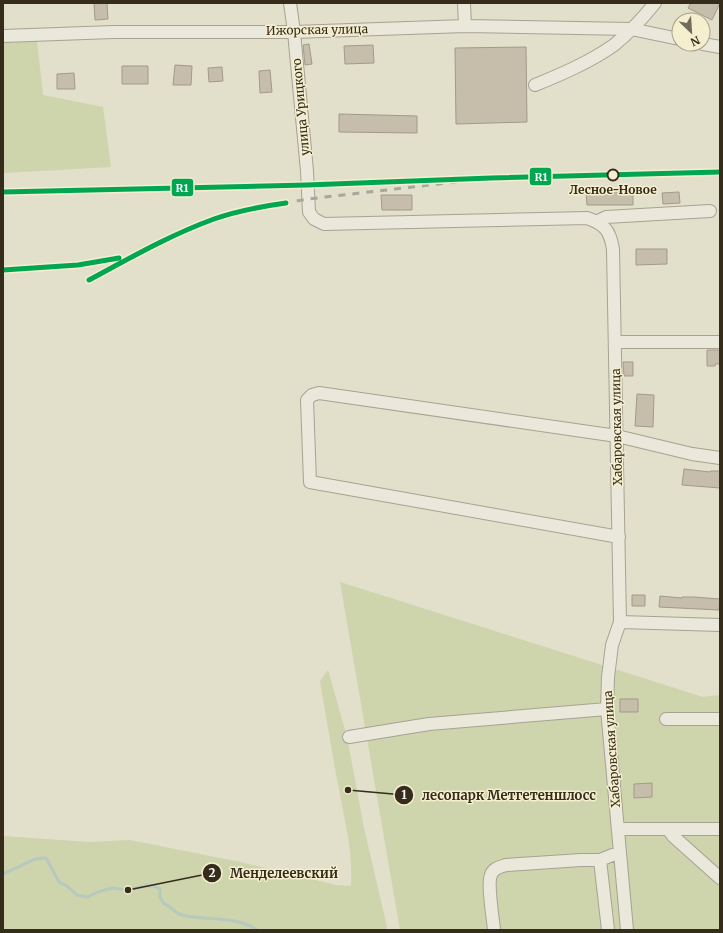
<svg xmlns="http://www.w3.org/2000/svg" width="723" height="933" font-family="Merriweather,serif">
<rect width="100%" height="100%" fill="#e2dfca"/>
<!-- green -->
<path fill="#ced4ac" d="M 36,32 L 43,95 L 103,107 L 111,167 L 3,173 L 3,35 Z
M 340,582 L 703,697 L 720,695 L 720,930 L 400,930 Z
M 328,670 L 347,737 L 364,828 L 387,927 L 386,930 L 3,930 L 3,836 L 89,842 L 130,840 L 240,862 L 336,885 L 351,886 C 353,851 345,823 339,789 C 332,753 326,717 320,681 Z"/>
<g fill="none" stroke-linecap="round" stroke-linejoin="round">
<!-- stream -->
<path stroke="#b6c9bf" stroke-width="3" d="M 3,874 L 35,859 L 46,858 L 59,882 L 67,886 L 77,895 L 87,897 L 98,892 L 112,888 L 128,890 L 146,886 L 154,886 L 160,889 L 160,897 L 164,904 C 172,906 175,914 182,915 C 206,921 235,915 257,930"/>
</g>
<!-- building -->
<path fill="#c6bdab" stroke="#a29a8a" d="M 94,3 L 107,3 L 108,19 L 95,20 Z
M 691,3 L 720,3 L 712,20 L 688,8 Z
M 309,44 L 312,64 L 305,65 L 303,45 Z
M 373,45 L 374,63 L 345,64 L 344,46 Z
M 526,47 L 527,122 L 456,124 L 455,48 Z
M 175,65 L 192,66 L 191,85 L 173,85 Z
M 122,66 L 148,66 L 148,84 L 122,84 Z
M 222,67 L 223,81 L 209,82 L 208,68 Z
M 270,70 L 272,92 L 260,93 L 259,71 Z
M 74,73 L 75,89 L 57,89 L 57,74 Z
M 339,114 L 417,116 L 417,133 L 339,132 Z
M 586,192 L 633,192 L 633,205 L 587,205 Z
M 679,192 L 680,203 L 663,204 L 662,193 Z
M 381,195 L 412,195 L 412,210 L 382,210 Z
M 636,249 L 667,249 L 667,264 L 636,265 Z
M 707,350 L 720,350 L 720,364 L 715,364 L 715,366 L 707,366 Z
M 623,362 L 633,362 L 633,376 L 624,376 Z
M 637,394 L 654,395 L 653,427 L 635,426 Z
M 684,469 L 710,472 L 710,471 L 720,471 L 720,488 L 682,485 Z
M 632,595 L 645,595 L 645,606 L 632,606 Z
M 660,596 L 682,598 L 682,597 L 694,597 L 720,599 L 719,610 L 659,607 Z
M 620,699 L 638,699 L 638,712 L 620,712 Z
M 652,783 L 652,797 L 634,798 L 634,784 Z"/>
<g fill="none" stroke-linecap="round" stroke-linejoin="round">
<!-- minor casing -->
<g stroke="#a7a294" stroke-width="14">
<path id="minor" d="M 290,3 L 294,32 L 307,171 L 309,212 L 314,219 L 324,224 L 587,218 C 605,224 610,231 613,249 L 620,622 L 612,645 L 608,677 L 607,709 L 627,930
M 464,3 L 465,26
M 3,36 L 113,32 L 294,32 L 465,26 L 631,29 L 679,39
M 703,44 L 720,47
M 535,85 C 562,74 590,62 614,45 C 629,33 643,18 655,3
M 598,221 L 606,217 L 710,211
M 615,342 L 720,342
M 619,537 L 310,482 L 307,400 L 312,395 L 319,393 L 617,436 L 692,454 L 720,458
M 620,622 L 720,625
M 666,719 L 720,719
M 349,737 L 429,724 L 607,709
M 618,829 L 720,829
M 668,829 L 673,836 L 720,878
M 494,930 C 493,918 487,884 491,875 C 493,868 500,867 506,865 L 581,860 L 600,860
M 608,930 L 600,860 L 620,852"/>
</g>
<!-- minor -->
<use href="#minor" stroke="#eae8db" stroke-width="12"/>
<!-- rail -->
<path stroke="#a9a79c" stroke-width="3" stroke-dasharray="7 7" stroke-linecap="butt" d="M 3,270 C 41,268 91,268 126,255
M 89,280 L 162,241 L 214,219 L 269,206 L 308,199 L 491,178"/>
<!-- rail-1 casing -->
<g stroke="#f5efcf" stroke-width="8">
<path id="rail-1" d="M 3,192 L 307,185 L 491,178 L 720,172
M 3,270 L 78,265 L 119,258
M 89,280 C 130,258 170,235 214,219 C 234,212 264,206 286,203"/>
</g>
<!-- rail-1 -->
<use href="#rail-1" stroke="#00a651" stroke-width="5"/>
</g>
<!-- markers -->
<circle fill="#f5efcf" stroke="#352c1c" stroke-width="2" cx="613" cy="175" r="5.5"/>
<g text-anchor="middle" stroke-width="3" stroke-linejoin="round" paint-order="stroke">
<!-- street labels -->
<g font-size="12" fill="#352c1c" stroke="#f5efcf">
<text transform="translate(317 30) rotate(-1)" y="4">Ижорская улица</text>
<text transform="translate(301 107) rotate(-95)" y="4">улица Урицкого</text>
<text transform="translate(617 427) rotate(-91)" y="4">Хабаровская улица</text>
<text transform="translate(612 749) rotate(-94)" y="4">Хабаровская улица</text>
</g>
<!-- stop labels -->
<g font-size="12" font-weight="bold" fill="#352c1c" stroke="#f5efcf">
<text x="613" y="194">Лесное-Новое</text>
</g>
</g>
<!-- callouts -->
<path fill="none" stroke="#352c1c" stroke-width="1.5" d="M348 790L404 795M128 890L212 873"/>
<g fill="#352c1c" stroke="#f5efcf" stroke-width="1.5">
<circle cx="348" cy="790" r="4"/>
<circle cx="128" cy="890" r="4"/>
<circle cx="404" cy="795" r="10"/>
<circle cx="212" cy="873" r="10"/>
</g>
<g font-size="12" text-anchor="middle" font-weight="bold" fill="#fff">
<text x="404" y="799">1</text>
<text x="212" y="877">2</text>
</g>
<g font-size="13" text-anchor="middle" font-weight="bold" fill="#352c1c" stroke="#f5efcf" stroke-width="3" stroke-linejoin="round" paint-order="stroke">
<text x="509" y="800">лесопарк Метгетеншлосс</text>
<text x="284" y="878">Менделеевский</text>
</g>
<g stroke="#f5efcf" stroke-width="1.5">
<rect x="529" y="167" width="23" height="19" rx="4" fill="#00a651"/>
<rect x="171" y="178" width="23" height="19" rx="4" fill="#00a651"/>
</g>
<g font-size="11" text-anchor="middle" font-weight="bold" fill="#fff">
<text x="541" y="181">R1</text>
<text x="182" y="192">R1</text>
</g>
<!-- border -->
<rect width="723" height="933" fill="none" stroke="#352c1c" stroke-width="8"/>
<!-- north arrow -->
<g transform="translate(691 32) rotate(155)"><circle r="19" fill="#f5efcf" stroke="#a8a187"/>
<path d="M0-3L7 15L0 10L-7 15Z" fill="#726b59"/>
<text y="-6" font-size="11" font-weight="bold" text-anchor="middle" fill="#352c1c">N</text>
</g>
</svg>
